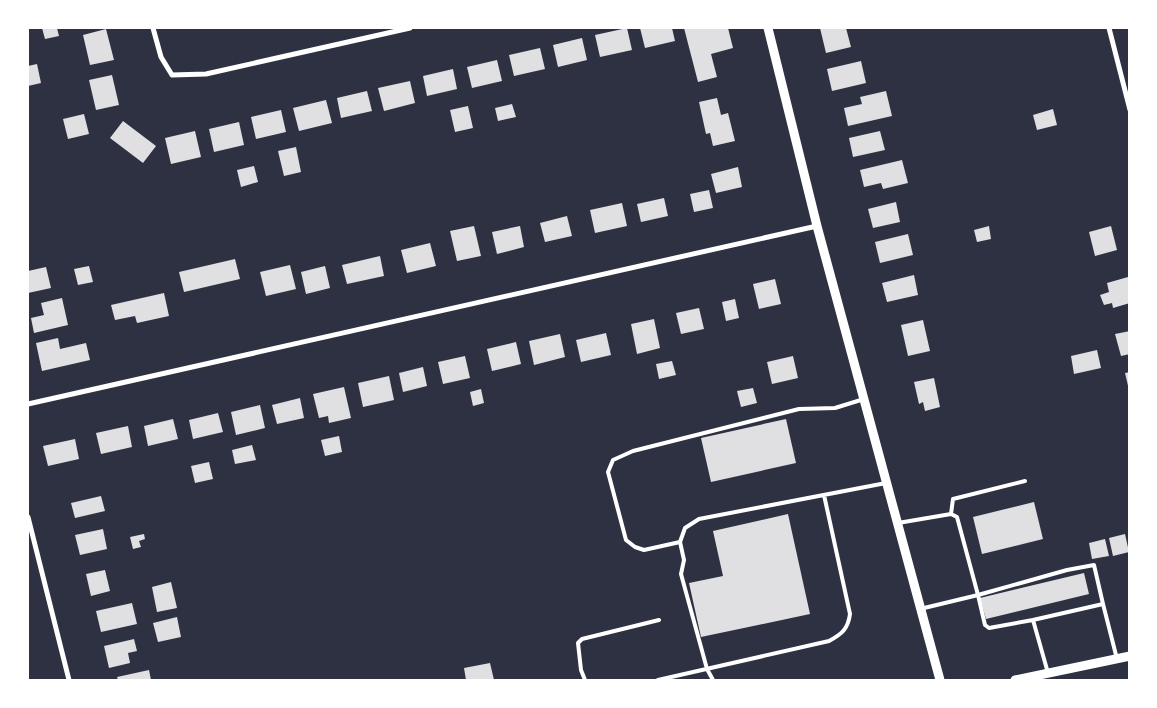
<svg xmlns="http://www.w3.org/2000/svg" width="1157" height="708" font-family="Poppins,sans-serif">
<rect width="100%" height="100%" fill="#2d3142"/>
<!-- building -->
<path fill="#e0e0e3" d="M 42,28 L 57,28 L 59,36 L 45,39 Z
M 627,28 L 632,50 L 600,57 L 595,35 Z
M 640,28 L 672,28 L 675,41 L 645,48 Z
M 684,28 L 728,28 L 733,48 L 711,54 L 717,77 L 698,82 Z
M 820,28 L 846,28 L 851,47 L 826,53 Z
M 106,29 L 114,60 L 90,65 L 83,35 Z
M 582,38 L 587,60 L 558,67 L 553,45 Z
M 540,48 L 545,69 L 514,76 L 509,55 Z
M 497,60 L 502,81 L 472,88 L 467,67 Z
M 861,61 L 866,83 L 832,91 L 827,69 Z
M 37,64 L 41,83 L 28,86 L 28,66 Z
M 453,69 L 457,89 L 427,96 L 423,76 Z
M 112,75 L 119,105 L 96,110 L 89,80 Z
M 410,81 L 415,103 L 384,111 L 378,88 Z
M 367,91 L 372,111 L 341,118 L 337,98 Z
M 886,91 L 892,116 L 848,126 L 844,108 L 862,104 L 860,97 Z
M 717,98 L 721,115 L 728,113 L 735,141 L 713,146 L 710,133 L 706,134 L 699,102 Z
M 326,100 L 332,123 L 299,131 L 293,108 Z
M 512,104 L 516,117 L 498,121 L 495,108 Z
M 468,106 L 473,128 L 455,132 L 450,110 Z
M 1053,109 L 1057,125 L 1037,130 L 1033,115 Z
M 281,110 L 286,132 L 256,139 L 251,117 Z
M 84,114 L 89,134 L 68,139 L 63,119 Z
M 123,121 L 156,146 L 143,163 L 110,138 Z
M 239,122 L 244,145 L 214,152 L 209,129 Z
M 195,131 L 201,157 L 171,164 L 165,138 Z
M 880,131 L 885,150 L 853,157 L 849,138 Z
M 296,147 L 301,172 L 284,176 L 278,151 Z
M 902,160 L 908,183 L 883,189 L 881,183 L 864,187 L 860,170 Z
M 254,166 L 258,182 L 241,187 L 237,170 Z
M 738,167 L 742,187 L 716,193 L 711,174 Z
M 709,190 L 713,208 L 694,212 L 690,194 Z
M 664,198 L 668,216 L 641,222 L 637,204 Z
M 896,202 L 900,222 L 873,228 L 868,209 Z
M 622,203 L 627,226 L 595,233 L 590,210 Z
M 567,216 L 572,236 L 545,242 L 540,223 Z
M 474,226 L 481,256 L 457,261 L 450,231 Z
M 520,226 L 524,247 L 497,254 L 492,232 Z
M 989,226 L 991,239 L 977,242 L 974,230 Z
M 1111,226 L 1117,250 L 1095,256 L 1089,232 Z
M 908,234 L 913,255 L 880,263 L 875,242 Z
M 430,243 L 436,266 L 407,273 L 401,250 Z
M 380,256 L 384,276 L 347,284 L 342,265 Z
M 235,259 L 240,279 L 184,292 L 179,272 Z
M 290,265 L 296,289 L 266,296 L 260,272 Z
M 89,266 L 93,282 L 78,285 L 74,269 Z
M 325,266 L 330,288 L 306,294 L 301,272 Z
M 46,267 L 51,288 L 28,293 L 28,271 Z
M 914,275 L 918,295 L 887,302 L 882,283 Z
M 1128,277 L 1130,283 L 1130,303 L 1113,308 L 1112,303 L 1104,305 L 1100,295 L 1109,292 L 1107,283 Z
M 775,279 L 781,304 L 759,309 L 753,284 Z
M 164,293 L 169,316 L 137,323 L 135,316 L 115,320 L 111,305 Z
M 62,298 L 68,325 L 34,333 L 31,318 L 44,315 L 41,303 Z
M 735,299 L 739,318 L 726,321 L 722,302 Z
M 699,308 L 704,329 L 681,334 L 676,313 Z
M 654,319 L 660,348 L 637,354 L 631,324 Z
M 923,320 L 930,351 L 908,356 L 901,325 Z
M 1130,331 L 1130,354 L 1121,356 L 1115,334 Z
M 606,333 L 611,355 L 581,362 L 576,340 Z
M 560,334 L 565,357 L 534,365 L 529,341 Z
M 58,338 L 60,349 L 86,343 L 90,360 L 42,371 L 36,343 Z
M 516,342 L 521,364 L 492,371 L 487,349 Z
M 1097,350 L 1101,368 L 1074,374 L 1071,356 Z
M 465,356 L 470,378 L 443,384 L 438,362 Z
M 793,356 L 798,378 L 772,384 L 767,362 Z
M 672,361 L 676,375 L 659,379 L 656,364 Z
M 423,367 L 427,386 L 403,392 L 399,373 Z
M 1130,372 L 1130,390 L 1129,390 L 1125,373 Z
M 389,376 L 394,400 L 363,407 L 358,383 Z
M 934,378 L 940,407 L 925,411 L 923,402 L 919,404 L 914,382 Z
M 344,387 L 351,418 L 329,423 L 328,416 L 319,418 L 313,394 Z
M 753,388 L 757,403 L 741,407 L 737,391 Z
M 481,389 L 484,403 L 473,406 L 470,392 Z
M 300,398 L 304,418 L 277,424 L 272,405 Z
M 260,405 L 265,428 L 236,435 L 231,412 Z
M 218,413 L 223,432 L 193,439 L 189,420 Z
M 173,419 L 178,439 L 148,446 L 144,426 Z
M 786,419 L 796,463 L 711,482 L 701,438 Z
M 128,426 L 132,447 L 101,454 L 96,433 Z
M 339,436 L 342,452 L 325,456 L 321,440 Z
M 75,439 L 79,459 L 48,466 L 43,446 Z
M 252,445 L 256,460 L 235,464 L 232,450 Z
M 209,462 L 213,479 L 195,483 L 191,466 Z
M 101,496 L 105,511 L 75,518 L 71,503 Z
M 1034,502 L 1043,539 L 982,554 L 973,517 Z
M 788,514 L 810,614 L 701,637 L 689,583 L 723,576 L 713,531 Z
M 103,529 L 107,549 L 80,555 L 75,535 Z
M 144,534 L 145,539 L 139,541 L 141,547 L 133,549 L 130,537 Z
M 1125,534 L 1129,552 L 1113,556 L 1109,538 Z
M 1105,539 L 1109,556 L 1092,559 L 1089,543 Z
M 105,570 L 110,591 L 91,596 L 86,574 Z
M 1084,573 L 1089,594 L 986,619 L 980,598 Z
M 171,582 L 177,608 L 157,612 L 152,587 Z
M 132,603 L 137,624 L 101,632 L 96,611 Z
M 177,617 L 181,637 L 158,642 L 153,623 Z
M 134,639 L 137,651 L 128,653 L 130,663 L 109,668 L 104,646 Z
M 490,663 L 494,680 L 466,680 L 464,668 Z
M 149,670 L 151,680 L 118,680 L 117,677 Z"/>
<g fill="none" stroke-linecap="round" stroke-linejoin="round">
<!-- service -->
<path stroke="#fff" stroke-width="4" d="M 951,514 L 953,499 L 1025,481
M 898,523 L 951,514 L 957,517 L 978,595 L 920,609
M 680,542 L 644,550 L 635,547 L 626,540 L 608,472 L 613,460 L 633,451 L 799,409 L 835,408 L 864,399
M 1033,620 L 1103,604 L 1117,659
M 1048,673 L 1033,620 L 989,628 L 985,625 L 978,595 L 1067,570 L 1094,565 L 1103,604
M 585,680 L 581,670 L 578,643 L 582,639 L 659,620
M 658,680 L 829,641 C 842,634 848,629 850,614 L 824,495
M 713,680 L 707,669 L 681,574 L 684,560 L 680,542 L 685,528 L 699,519 L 886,483"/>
<!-- minor -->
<path stroke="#fff" stroke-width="5" d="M 153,28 L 161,57 L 172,75 L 206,74 L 410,28
M 1109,28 L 1130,110
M 28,404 L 817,226
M 28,517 L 69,680"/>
<!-- tertiary -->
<path stroke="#fff" stroke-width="9" d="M 768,28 L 817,226 L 940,680
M 1015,680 L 1130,656"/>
</g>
<!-- border -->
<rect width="1157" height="708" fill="none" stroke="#ffffff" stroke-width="58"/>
</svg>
